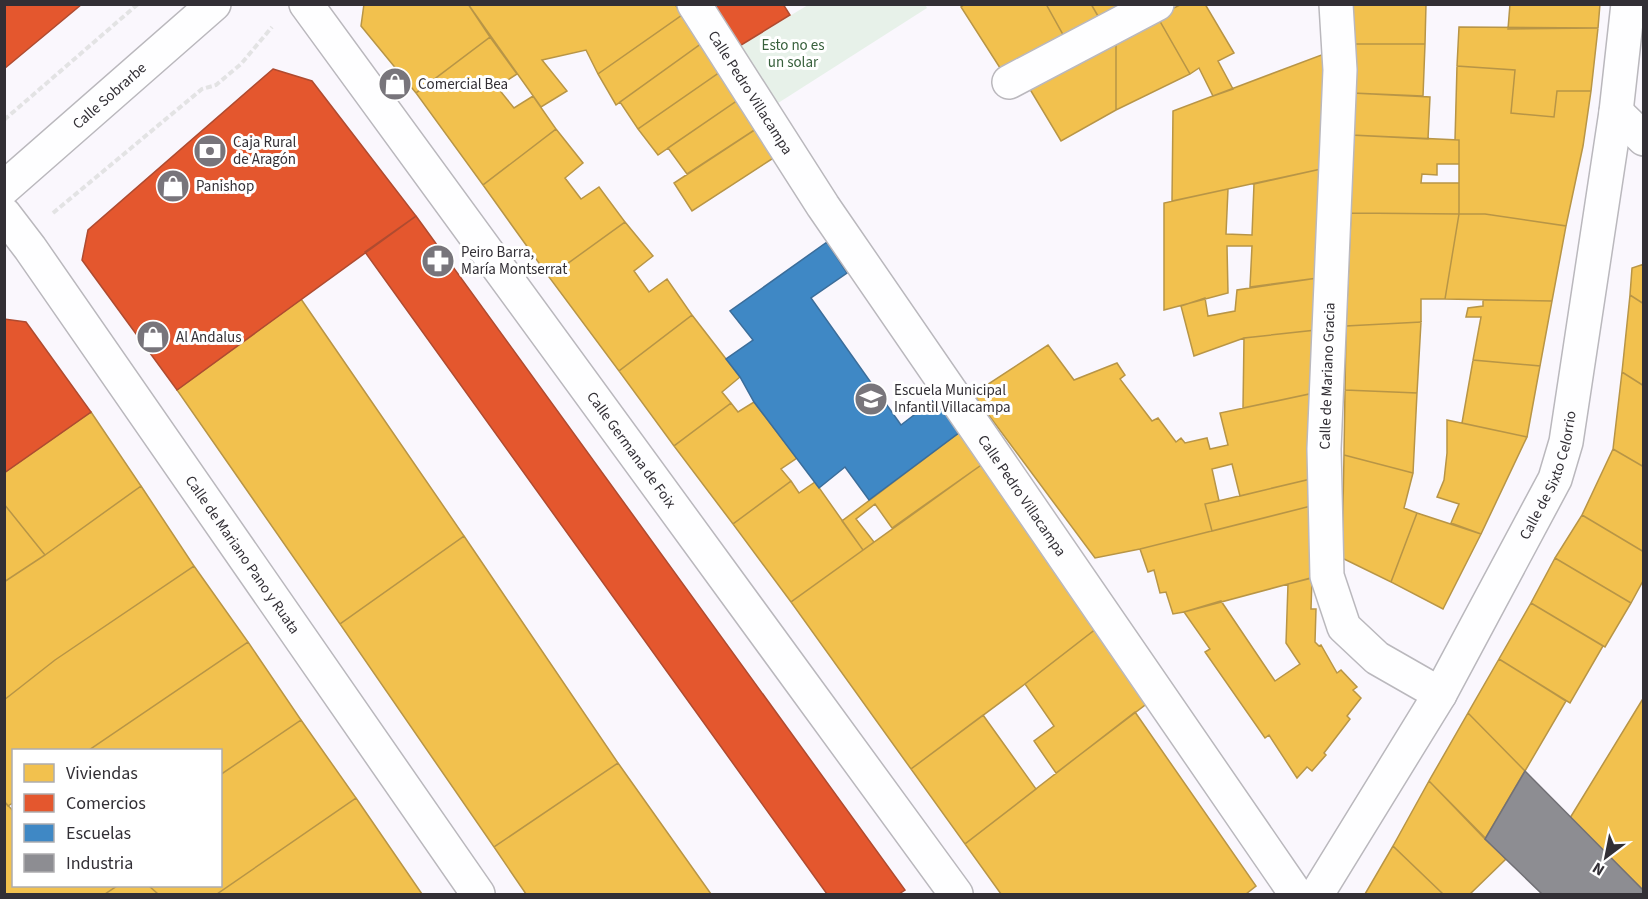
<svg xmlns="http://www.w3.org/2000/svg" width="1648" height="899" font-family="'Source Sans 3',sans-serif">
<rect width="100%" height="100%" fill="#faf7fd"/>
<!-- green -->
<path fill="#e7f1e9" d="M 925,4 L 927,8 L 775,105 L 738,47 L 808,5 Z"/>
<!-- homes -->
<path fill="#f2c14e" stroke="#b89546" stroke-width="1.5" d="M 364,4 L 468,4 L 490,37 L 416,93 L 361,26 Z
M 468,4 L 675,4 L 682,15 L 598,74 L 586,50 L 542,60 L 567,91 L 541,107 Z
M 965,4 L 1046,4 L 1066,40 L 1002,71 L 961,7 Z
M 1046,4 L 1091,4 L 1102,23 L 1066,40 Z
M 1091,4 L 1136,4 L 1102,23 Z
M 1182,4 L 1205,4 L 1234,53 L 1218,61 L 1233,89 L 1213,96 L 1199,68 L 1190,74 L 1157,16 Z
M 1352,4 L 1426,4 L 1425,44 L 1352,44 Z
M 1510,4 L 1600,4 L 1598,28 L 1508,29 Z
M 682,15 L 702,43 L 616,105 L 598,74 Z
M 1157,16 L 1190,74 L 1116,110 L 1116,36 Z
M 1459,27 L 1598,28 L 1591,91 L 1557,91 L 1554,117 L 1511,113 L 1515,70 L 1457,66 Z
M 1116,36 L 1116,110 L 1061,141 L 1028,86 Z
M 490,37 L 517,74 L 497,87 L 514,108 L 533,96 L 556,129 L 483,185 L 416,93 Z
M 702,43 L 720,72 L 638,129 L 620,102 Z
M 1352,44 L 1425,44 L 1423,96 L 1352,93 Z
M 1324,54 L 1321,169 L 1172,201 L 1173,111 Z
M 1457,66 L 1515,70 L 1511,113 L 1554,117 L 1557,91 L 1591,91 L 1583,146 L 1566,226 L 1485,214 L 1459,214 L 1459,140 L 1455,140 Z
M 720,72 L 738,100 L 658,155 L 638,129 Z
M 1352,93 L 1430,97 L 1428,139 L 1351,135 Z
M 738,100 L 756,129 L 687,174 L 668,148 Z
M 556,129 L 583,163 L 565,178 L 581,199 L 599,187 L 625,222 L 549,277 L 483,185 Z
M 756,129 L 775,157 L 692,211 L 674,183 Z
M 1351,135 L 1459,140 L 1459,164 L 1437,164 L 1437,175 L 1422,174 L 1421,183 L 1459,183 L 1459,214 L 1351,213 Z
M 1321,169 L 1318,278 L 1250,287 L 1252,246 L 1227,246 L 1228,293 L 1164,310 L 1164,203 L 1228,189 L 1226,234 L 1252,235 L 1254,184 Z
M 1351,213 L 1459,214 L 1445,299 L 1421,299 L 1421,322 L 1346,326 Z
M 1459,214 L 1485,214 L 1566,226 L 1552,301 L 1445,299 Z
M 625,222 L 653,256 L 634,271 L 649,292 L 667,279 L 692,315 L 619,371 L 549,277 Z
M 1644,264 L 1644,304 L 1630,295 L 1632,268 Z
M 1318,278 L 1316,330 L 1244,338 L 1194,356 L 1181,306 L 1205,298 L 1208,316 L 1235,311 L 1237,290 Z
M 1630,295 L 1644,304 L 1644,386 L 1622,372 Z
M 301,299 L 464,536 L 340,624 L 177,390 Z
M 1483,300 L 1552,301 L 1540,366 L 1473,360 L 1481,317 L 1466,317 L 1468,308 L 1483,306 Z
M 692,315 L 740,377 L 722,392 L 731,403 L 674,446 L 619,371 Z
M 1421,322 L 1417,393 L 1345,390 L 1346,326 Z
M 1316,330 L 1314,393 L 1243,408 L 1244,338 Z
M 1048,345 L 1074,380 L 1117,363 L 1125,375 L 1120,379 L 1152,421 L 1158,418 L 1176,442 L 1181,438 L 1185,443 L 1207,438 L 1210,449 L 1228,445 L 1220,413 L 1314,393 L 1315,478 L 1240,496 L 1232,464 L 1212,469 L 1219,501 L 1205,504 L 1212,531 L 1140,549 L 1095,558 L 973,394 Z
M 1473,360 L 1540,366 L 1527,437 L 1462,423 Z
M 1622,372 L 1644,386 L 1644,467 L 1613,449 Z
M 1345,390 L 1417,393 L 1413,473 L 1344,455 Z
M 754,402 L 797,458 L 781,469 L 791,481 L 733,524 L 674,446 L 731,403 L 738,412 Z
M 91,412 L 141,486 L 45,555 L 4,504 L 4,473 Z
M 1447,420 L 1527,437 L 1481,534 L 1451,523 L 1459,504 L 1437,497 L 1444,480 L 1447,453 Z
M 960,432 L 984,463 L 892,528 L 875,504 L 856,519 L 874,542 L 863,550 L 842,521 Z
M 1613,449 L 1644,467 L 1644,552 L 1582,515 Z
M 1344,455 L 1413,473 L 1404,508 L 1417,513 L 1391,582 L 1342,558 Z
M 984,463 L 1097,628 L 1025,684 L 911,769 L 791,602 Z
M 1315,478 L 1315,505 L 1212,531 L 1205,504 Z
M 791,481 L 799,493 L 815,482 L 863,550 L 791,602 L 733,524 Z
M 141,486 L 194,566 L 55,660 L 4,700 L 4,582 L 45,555 Z
M 4,504 L 45,555 L 4,582 Z
M 1315,505 L 1318,576 L 1184,612 L 1173,614 L 1166,592 L 1160,593 L 1154,570 L 1148,572 L 1140,549 Z
M 1417,513 L 1481,534 L 1443,609 L 1391,582 Z
M 1582,515 L 1644,552 L 1644,579 L 1631,603 L 1555,558 Z
M 464,536 L 618,763 L 494,847 L 340,624 Z
M 1555,558 L 1631,603 L 1605,647 L 1531,603 Z
M 194,566 L 248,642 L 89,750 L 14,750 L 14,802 L 8,806 L 4,801 L 4,700 L 55,660 Z
M 1312,578 L 1311,609 L 1316,609 L 1315,642 L 1319,646 L 1321,645 L 1337,673 L 1341,670 L 1357,687 L 1353,690 L 1361,698 L 1347,716 L 1350,719 L 1324,753 L 1326,755 L 1312,771 L 1307,767 L 1297,778 L 1269,735 L 1265,738 L 1205,652 L 1210,649 L 1184,612 L 1221,601 L 1275,681 L 1300,664 L 1286,643 L 1288,584 Z
M 1531,603 L 1603,646 L 1570,703 L 1499,659 Z
M 1097,628 L 1149,702 L 1056,773 L 1034,741 L 1054,726 L 1025,684 Z
M 248,642 L 301,720 L 220,775 L 220,750 L 89,750 Z
M 1499,659 L 1566,701 L 1525,771 L 1468,713 Z
M 1644,697 L 1644,891 L 1570,818 Z
M 1135,712 L 1256,886 L 1246,894 L 1001,894 L 965,844 Z
M 1468,713 L 1525,771 L 1485,839 L 1429,781 Z
M 983,715 L 1036,789 L 965,844 L 911,769 Z
M 301,720 L 356,798 L 217,894 L 158,894 L 149,886 L 220,886 L 220,775 Z
M 618,763 L 711,894 L 526,894 L 494,847 Z
M 1429,781 L 1506,859 L 1470,894 L 1443,894 L 1393,846 Z
M 356,798 L 422,894 L 217,894 Z
M 4,801 L 14,812 L 14,886 L 117,886 L 105,894 L 4,894 Z
M 1393,846 L 1443,894 L 1365,894 Z
M 117,886 L 149,886 L 158,894 L 105,894 Z"/>
<!-- shops -->
<path fill="#e4572e" stroke="#af4b30" stroke-width="1.5" d="M 4,4 L 82,4 L 4,69 Z
M 709,4 L 783,4 L 790,15 L 738,47 Z
M 273,69 L 312,81 L 416,216 L 177,390 L 82,260 L 88,230 Z
M 416,216 L 905,890 L 899,894 L 827,894 L 365,252 Z
M 4,319 L 26,322 L 91,412 L 4,473 Z"/>
<!-- schools -->
<path fill="#3f88c5" stroke="#3b6d9a" stroke-width="1.5" d="M 827,242 L 847,273 L 811,298 L 901,425 L 936,398 L 960,432 L 869,500 L 845,467 L 819,488 L 754,402 L 740,377 L 726,359 L 753,340 L 730,311 Z"/>
<!-- industry -->
<path fill="#8d8d92" stroke="#727176" stroke-width="1.5" d="M 1525,771 L 1644,891 L 1644,894 L 1542,894 L 1485,839 Z"/>
<g fill="none" stroke-linecap="round" stroke-linejoin="round">
<!-- minor casing -->
<g stroke="#bab8bd" stroke-width="36">
<g id="minor">
<path id="s1" d="M 306,4 L 956,894"/>
<path id="s2" d="M 694,4 L 823,206 L 1296,894"/>
<path d="M 1336,4 L 1340,70 L 1324,449 L 1327,576 L 1344,627 L 1377,658 L 1440,694"/>
<path d="M 1009,82 L 1157,4"/>
<path d="M 1616,112 L 1644,139"/>
<path id="s3" d="M 4,214 L 30,248 L 478,894"/>
<path id="s4" d="M 1317,894 L 1440,694 L 1555,479 L 1566,442 L 1616,112 L 1628,4"/>
</g>
</g>
<!-- major casing -->
<g stroke="#bab8bd" stroke-width="36">
<g id="major">
<path id="s5" d="M 4,188 L 214,4"/>
</g>
</g>
<!-- path -->
<path stroke="#e3e3e4" stroke-width="4" stroke-dasharray="6 3" stroke-linecap="butt" d="M 4,120 L 138,4
M 53,213 L 202,89 L 216,85 L 241,64 L 272,27"/>
<!-- minor -->
<use href="#minor" stroke="#fefeff" stroke-width="33"/>
<!-- major -->
<use href="#major" stroke="#fefeff" stroke-width="33"/>
</g>
<!-- icons -->
<defs>
<g id="shop-disc" transform="scale(1.725)"><circle r="9.5" fill="#78757b" stroke="#fff"/><path d="M-5-2.5h2.3a2.7 3.5 0 0 1 5.4 0H5L5.5 6h-11ZM-1.5-2.5h3a1.5 2.3 0 0 0-3 0Z" fill="#fff"/></g>
<g id="bank-disc" transform="scale(1.725)"><circle r="9.5" fill="#78757b" stroke="#fff"/><path d="M-6-4H6V4H-6ZM0-2.3a2.3 2.3 0 1 0 0 4.6a2.3 2.3 0 1 0 0-4.6Z" fill="#fff"/></g>
<g id="pharmacy-disc" transform="scale(1.725)"><circle r="9.5" fill="#78757b" stroke="#fff"/><path d="M-2-6h4v4h4v4h-4v4h-4v-4h-4v-4h4Z" fill="#fff"/></g>
<g id="school-disc" transform="scale(1.725)"><circle r="9.5" fill="#78757b" stroke="#fff"/><path d="M0-5L7-2L0 1L-7-2ZM-4 1L0 2.5L4 1V4Q0 6-4 4Z" fill="#fff"/></g>
</defs>
<g fill-rule="evenodd">
<use href="#shop-disc" x="395" y="84"/>
<use href="#bank-disc" x="210" y="151"/>
<use href="#shop-disc" x="173" y="186"/>
<use href="#pharmacy-disc" x="438" y="261"/>
<use href="#shop-disc" x="153" y="337"/>
<use href="#school-disc" x="871" y="399"/>
</g>
<g text-anchor="middle" stroke-width="6" stroke-linejoin="round" paint-order="stroke">
<!-- park labels -->
<g font-size="15" fill="#38603c" stroke="#fff">
<text x="793" y="50">Esto no es<tspan x="793" dy="17">un solar</tspan></text>
</g>
<!-- poi labels -->
<g font-size="15" fill="#322f35" stroke="#fff" text-anchor="start">
<text x="418" y="89">Comercial Bea</text>
<text x="233" y="147">Caja Rural<tspan x="233" dy="17">de Aragón</tspan></text>
<text x="196" y="191">Panishop</text>
<text x="461" y="257">Peiro Barra,<tspan x="461" dy="17">María Montserrat</tspan></text>
<text x="176" y="342">Al Andalus</text>
<text x="894" y="395">Escuela Municipal<tspan x="894" dy="17">Infantil Villacampa</tspan></text>
</g>
<!-- street labels -->
<g font-size="15" fill="#322f35" stroke="#fff">
<text dy="5" stroke="none"><textPath href="#s2" startOffset="105">Calle Pedro Villacampa</textPath></text>
<text dy="5" stroke="none"><textPath href="#s5" startOffset="140">Calle Sobrarbe</textPath></text>
<text transform="translate(1327 376) rotate(-88)" y="5">Calle de Mariano Gracia</text>
<text dy="5" stroke="none"><textPath href="#s1" startOffset="552">Calle Germana de Foix</textPath></text>
<text dy="5" stroke="none"><textPath href="#s4" startOffset="480">Calle de Sixto Celorrio</textPath></text>
<text dy="5" stroke="none"><textPath href="#s2" startOffset="591">Calle Pedro Villacampa</textPath></text>
<text dy="5" stroke="none"><textPath href="#s3" startOffset="416">Calle de Mariano Pano y Ruata</textPath></text>
</g>
</g>
<!-- border -->
<rect width="1648" height="899" fill="none" stroke="#322f35" stroke-width="12"/>
<!-- legend -->
<rect x="12" y="749" width="210" height="138" fill="#ffffff" stroke="#adacae" stroke-width="1.5"/>
<rect x="24" y="764" width="30" height="18" fill="#f2c14e" stroke="#adacae" stroke-width="1.5"/>
<text x="66" y="779" font-size="18" fill="#322f35">Viviendas</text>
<rect x="24" y="794" width="30" height="18" fill="#e4572e" stroke="#adacae" stroke-width="1.5"/>
<text x="66" y="809" font-size="18" fill="#322f35">Comercios</text>
<rect x="24" y="824" width="30" height="18" fill="#3f88c5" stroke="#adacae" stroke-width="1.5"/>
<text x="66" y="839" font-size="18" fill="#322f35">Escuelas</text>
<rect x="24" y="854" width="30" height="18" fill="#8d8d92" stroke="#adacae" stroke-width="1.5"/>
<text x="66" y="869" font-size="18" fill="#322f35">Industria</text>
<!-- north arrow -->
<g transform="translate(1606 857) rotate(212)" stroke="#ffffff" stroke-width="4.5" paint-order="stroke">
<path d="M0-4.5L10 22L0 15L-10 22Z" fill="#322f35"/>
<text y="-9" font-size="16" font-weight="bold" text-anchor="middle" fill="#322f35">N</text>
</g>
</svg>
